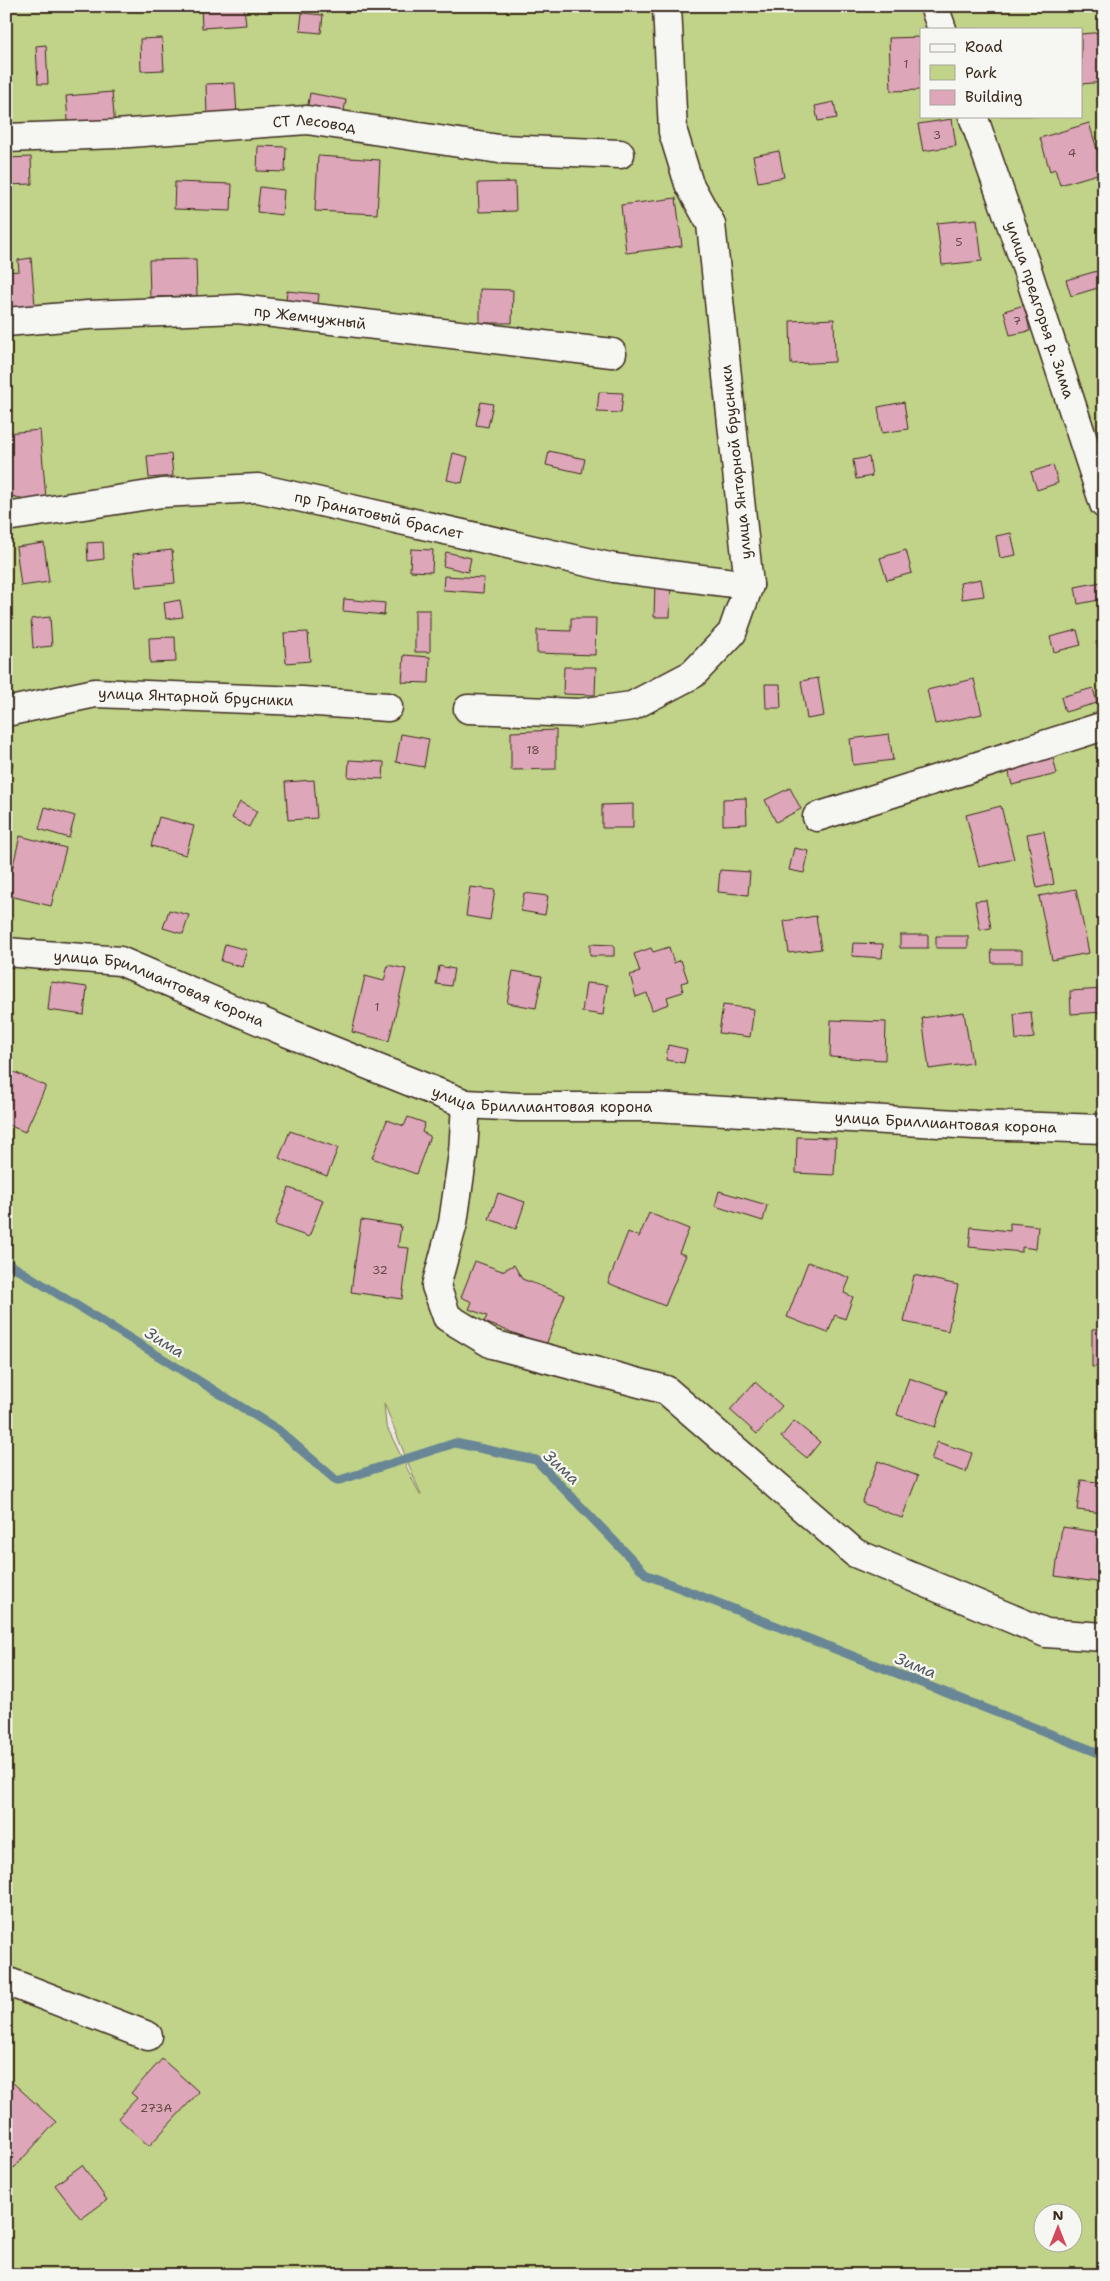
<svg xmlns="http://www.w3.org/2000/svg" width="1110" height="2281" font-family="'Shantell Sans',sans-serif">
<rect width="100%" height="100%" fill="#f1e6e7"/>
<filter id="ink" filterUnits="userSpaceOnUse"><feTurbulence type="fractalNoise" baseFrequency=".02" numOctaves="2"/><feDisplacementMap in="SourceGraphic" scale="10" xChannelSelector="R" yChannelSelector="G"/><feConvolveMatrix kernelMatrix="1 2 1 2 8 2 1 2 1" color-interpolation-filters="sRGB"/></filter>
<g filter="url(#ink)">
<!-- green -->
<path fill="#c0d388" stroke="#7e7e53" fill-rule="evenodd" d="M 6,6 L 1104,6 L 1104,2275 L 6,2275 ZM 921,29 L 1081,29 L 1081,116 L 921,116 ZM 384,1403 L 421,1495 L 420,1495 L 386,1425 ZM 1042,2214 L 1072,2214 L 1072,2244 L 1042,2244 Z"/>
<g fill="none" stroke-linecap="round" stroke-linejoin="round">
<!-- stream -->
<path stroke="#688696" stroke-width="9" d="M 6,1262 L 277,1429 L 337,1481 L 455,1443 L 536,1460 L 647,1575 L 1104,1755"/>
</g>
<!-- building -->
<path fill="#dda6b9" stroke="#3b2a1e" d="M 201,6 L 244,6 L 246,25 L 202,28 Z
M 302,13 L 323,15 L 321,33 L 300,31 Z
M 1104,32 L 1104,82 L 1081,84 L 1081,34 Z
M 921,37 L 921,90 L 891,91 L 889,38 Z
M 162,38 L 164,70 L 141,71 L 140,39 Z
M 46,45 L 48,84 L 38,84 L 36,46 Z
M 235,83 L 237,116 L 207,117 L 206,84 Z
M 112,92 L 115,128 L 69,132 L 66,96 Z
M 310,93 L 346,100 L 343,116 L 307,110 Z
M 834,102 L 837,118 L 818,121 L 815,106 Z
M 952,119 L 956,146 L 923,151 L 918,124 Z
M 1089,123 L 1104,172 L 1060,185 L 1055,169 L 1050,171 L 1040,138 Z
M 258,146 L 286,147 L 285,172 L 257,171 Z
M 779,151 L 784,177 L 758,182 L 753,156 Z
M 318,156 L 380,160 L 377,214 L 315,211 Z
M 31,157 L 32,184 L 6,185 L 6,158 Z
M 175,182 L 232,184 L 231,211 L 174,209 Z
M 515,182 L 516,211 L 479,212 L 478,183 Z
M 260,187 L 284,190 L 282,215 L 257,212 Z
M 676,198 L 682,246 L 626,253 L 621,205 Z
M 977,219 L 982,261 L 942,265 L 937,223 Z
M 31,258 L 35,305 L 6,308 L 6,272 L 19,271 L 18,260 Z
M 196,259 L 197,296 L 150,297 L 149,260 Z
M 1097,271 L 1101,287 L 1071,296 L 1066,280 Z
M 480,289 L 513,290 L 512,323 L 480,323 Z
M 287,291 L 319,294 L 317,311 L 285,307 Z
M 1024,305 L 1030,331 L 1010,335 L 1004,311 Z
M 834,319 L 835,362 L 791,364 L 790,321 Z
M 599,392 L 623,393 L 621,413 L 597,412 Z
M 481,402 L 493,404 L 488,427 L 476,425 Z
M 904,402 L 908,429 L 882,433 L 878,407 Z
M 40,430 L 46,498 L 25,500 L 6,494 L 6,433 Z
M 549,451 L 585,459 L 582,473 L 546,465 Z
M 453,453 L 468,457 L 462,483 L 447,480 Z
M 171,454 L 173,476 L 149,478 L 147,456 Z
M 869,457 L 872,476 L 856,479 L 853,460 Z
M 1053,465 L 1058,483 L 1037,490 L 1031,472 Z
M 1011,533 L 1016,555 L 1000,558 L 996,536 Z
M 103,542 L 104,559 L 88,561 L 87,543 Z
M 44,543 L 49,582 L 21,586 L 16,547 Z
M 411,549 L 433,550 L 432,572 L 410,571 Z
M 172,550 L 175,583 L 136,587 L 133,554 Z
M 906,550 L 912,573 L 887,580 L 880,558 Z
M 446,552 L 471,558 L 468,572 L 443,566 Z
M 444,576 L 484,578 L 483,593 L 443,590 Z
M 981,579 L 984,596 L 962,599 L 960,583 Z
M 655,581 L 671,582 L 670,617 L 654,617 Z
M 1101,582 L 1104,599 L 1078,604 L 1075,587 Z
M 344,599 L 385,603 L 384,615 L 343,611 Z
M 180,600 L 183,617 L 166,619 L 164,603 Z
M 415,610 L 430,610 L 430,652 L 415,652 Z
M 50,617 L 52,646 L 33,648 L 31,619 Z
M 571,618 L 596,618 L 595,655 L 537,653 L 537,630 L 571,631 Z
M 1077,630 L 1081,645 L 1054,652 L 1050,637 Z
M 308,632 L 310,661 L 286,663 L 284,633 Z
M 175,637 L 176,662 L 150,663 L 149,638 Z
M 1104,639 L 1104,664 L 1096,642 Z
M 404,655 L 430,657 L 429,683 L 402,682 Z
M 564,667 L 596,667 L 595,695 L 563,694 Z
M 818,678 L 824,716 L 807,719 L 801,681 Z
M 974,679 L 982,714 L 935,724 L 927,690 Z
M 765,684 L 780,684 L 781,708 L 766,708 Z
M 1093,688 L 1097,703 L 1065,712 L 1061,697 Z
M 556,730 L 556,769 L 511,770 L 511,732 Z
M 401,734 L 429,739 L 424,767 L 396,762 Z
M 889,734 L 893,760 L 853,765 L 850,739 Z
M 1051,750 L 1057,774 L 1012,785 L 1006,761 Z
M 349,760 L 384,762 L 383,779 L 348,777 Z
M 6,761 L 13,763 L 6,790 Z
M 314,780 L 317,818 L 288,820 L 285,782 Z
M 790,788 L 801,809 L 776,822 L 765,800 Z
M 746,798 L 747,824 L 723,825 L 723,799 Z
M 240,802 L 257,811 L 249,827 L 232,818 Z
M 633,804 L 633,828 L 602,828 L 602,805 Z
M 1001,806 L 1014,859 L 979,867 L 966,815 Z
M 45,807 L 75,816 L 69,838 L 39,829 Z
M 159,817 L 194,826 L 186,855 L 151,846 Z
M 1044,831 L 1054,884 L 1037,888 L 1027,834 Z
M 20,836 L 66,848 L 51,906 L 6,895 Z
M 794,848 L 809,851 L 804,873 L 789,870 Z
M 720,870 L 750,872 L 748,895 L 718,892 Z
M 470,887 L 495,890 L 490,920 L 466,916 Z
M 1076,889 L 1089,953 L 1052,960 L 1039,896 Z
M 524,893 L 548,896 L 545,915 L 521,911 Z
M 986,900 L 991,928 L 980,930 L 975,901 Z
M 169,910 L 189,915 L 183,934 L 163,928 Z
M 816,916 L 821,949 L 789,953 L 784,921 Z
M 900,935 L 928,935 L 928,948 L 900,948 Z
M 936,936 L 968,936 L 968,948 L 936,948 Z
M 853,943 L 883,944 L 882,958 L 852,956 Z
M 225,944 L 247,950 L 242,967 L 221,961 Z
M 590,944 L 614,945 L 614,956 L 590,956 Z
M 669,947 L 674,963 L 681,960 L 688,981 L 681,983 L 683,992 L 667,997 L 669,1004 L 652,1010 L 647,993 L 636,997 L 630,975 L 640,972 L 634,954 L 651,948 L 653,952 Z
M 991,950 L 1022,950 L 1022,963 L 992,963 Z
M 388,965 L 406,969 L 389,1041 L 352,1032 L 365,976 L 384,981 Z
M 439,966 L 454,969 L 451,986 L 436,984 Z
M 513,971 L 542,976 L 536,1008 L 507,1003 Z
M 51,982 L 87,987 L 84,1015 L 48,1010 Z
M 586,983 L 607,985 L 603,1015 L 582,1012 Z
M 1104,989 L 1104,1012 L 1071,1014 L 1070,991 Z
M 723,1005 L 754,1009 L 750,1037 L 719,1033 Z
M 964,1012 L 972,1063 L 929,1069 L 922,1018 Z
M 1031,1012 L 1034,1038 L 1016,1040 L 1014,1014 Z
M 831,1020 L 886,1022 L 885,1060 L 830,1057 Z
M 668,1045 L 687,1049 L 684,1063 L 666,1060 Z
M 14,1072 L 46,1086 L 25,1132 L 6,1124 L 6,1089 Z
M 408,1117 L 425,1123 L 422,1132 L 430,1136 L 416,1174 L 372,1158 L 387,1120 L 404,1126 Z
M 290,1131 L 338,1148 L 327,1176 L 279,1158 Z
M 797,1137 L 836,1138 L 834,1175 L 796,1173 Z
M 289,1188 L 323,1200 L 309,1237 L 275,1225 Z
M 719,1191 L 767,1205 L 763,1221 L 715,1206 Z
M 498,1193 L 525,1202 L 516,1229 L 489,1219 Z
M 649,1213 L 689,1229 L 679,1253 L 686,1255 L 665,1306 L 608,1283 L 628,1232 L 639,1237 Z
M 361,1220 L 401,1226 L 398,1247 L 409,1248 L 402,1299 L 351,1292 Z
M 1010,1223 L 1038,1226 L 1036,1249 L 1022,1247 L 1022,1252 L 969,1247 L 971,1227 L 1010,1231 Z
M 475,1261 L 502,1271 L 514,1265 L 522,1279 L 565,1295 L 546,1345 L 484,1322 L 487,1316 L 469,1309 L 472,1302 L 461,1297 Z
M 808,1262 L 850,1278 L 844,1293 L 853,1297 L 845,1319 L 835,1315 L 828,1333 L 787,1317 Z
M 914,1275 L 958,1285 L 948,1331 L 904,1322 Z
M 1102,1297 L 1104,1297 L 1104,1366 L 1092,1367 L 1092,1329 L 1102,1329 Z
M 909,1378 L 947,1391 L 935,1427 L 897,1415 Z
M 755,1382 L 782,1406 L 757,1434 L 730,1410 Z
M 794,1421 L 820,1442 L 807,1458 L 781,1437 Z
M 937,1442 L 972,1453 L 966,1472 L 931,1460 Z
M 878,1461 L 918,1476 L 902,1518 L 862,1503 Z
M 1081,1480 L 1104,1483 L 1104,1513 L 1077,1510 Z
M 1062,1527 L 1104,1533 L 1104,1583 L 1055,1576 Z
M 162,2059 L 199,2092 L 149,2146 L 118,2118 L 137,2098 L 131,2093 Z
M 12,2082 L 56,2122 L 14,2168 L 6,2161 L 6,2088 Z
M 82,2165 L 107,2200 L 81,2219 L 55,2185 Z"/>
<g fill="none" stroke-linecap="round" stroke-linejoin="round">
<!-- minor casing -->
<g stroke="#3b2a1e" stroke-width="31">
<g id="minor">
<path d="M 934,6 L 942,29"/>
<path id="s1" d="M 973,116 L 1029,275 L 1104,504"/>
<path id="s2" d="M 6,138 L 116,134 L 307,120 L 499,149 L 620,154"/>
<path id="s3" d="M 6,322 L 88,315 L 238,309 L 612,353"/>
<path id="s4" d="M 6,517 L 162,493 L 258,488 L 614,568 L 749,585"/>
<path d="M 468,709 L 579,713 L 632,706 L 693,674 L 732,633 L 749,585 L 711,224 L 689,184 L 673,132 L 667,6"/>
<path id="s5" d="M 6,712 L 95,693 L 302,701 L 388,707"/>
<path d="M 817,817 L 1104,726"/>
<path id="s6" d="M 6,952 L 120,961 L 286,1032 L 466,1104 L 519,1107 L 654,1107 L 975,1125 L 1104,1129"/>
<path d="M 466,1104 L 463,1153 L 453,1223 L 436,1286 L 447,1317 L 492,1344 L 666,1390 L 855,1553 L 1046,1633 L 1104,1637"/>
<path d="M 6,1981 L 148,2036"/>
</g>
</g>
<!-- minor -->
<use href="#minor" stroke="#f6f6f2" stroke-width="28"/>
</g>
</g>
<g text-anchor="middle" stroke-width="4.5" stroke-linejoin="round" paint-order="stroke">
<!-- number labels -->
<g font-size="12" fill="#644945">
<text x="906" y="68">1</text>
<text x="937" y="139">3</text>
<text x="1072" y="157">4</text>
<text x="959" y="246">5</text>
<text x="1017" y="325">7</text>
<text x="533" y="754">18</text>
<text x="377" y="1011">1</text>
<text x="380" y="1274">32</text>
<text x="156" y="2112">273А</text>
</g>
<!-- street labels -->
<g font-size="15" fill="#3b2a1e" stroke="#f6f6f2">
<text dy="5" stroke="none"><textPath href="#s2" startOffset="309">СТ Лесовод</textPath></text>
<text dy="5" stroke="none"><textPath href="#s1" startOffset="205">улица предгорья р. Зима</textPath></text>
<text dy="5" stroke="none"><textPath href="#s3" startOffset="305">пр Жемчужный</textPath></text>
<text transform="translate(736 462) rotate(-96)" y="5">улица Янтарной брусники</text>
<text dy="5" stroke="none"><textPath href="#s4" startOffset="378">пр Гранатовый браслет</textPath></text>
<text dy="5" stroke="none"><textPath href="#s5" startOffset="192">улица Янтарной брусники</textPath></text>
<text dy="5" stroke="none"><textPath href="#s6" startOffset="159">улица Бриллиантовая корона</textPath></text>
<text dy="5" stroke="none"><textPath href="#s6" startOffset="564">улица Бриллиантовая корона</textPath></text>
<text dy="5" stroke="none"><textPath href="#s6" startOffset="969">улица Бриллиантовая корона</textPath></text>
</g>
<!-- water labels -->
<g font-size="16" font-style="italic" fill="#52585a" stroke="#f6f6f2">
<text transform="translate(165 1342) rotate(32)" y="6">Зима</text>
<text transform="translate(562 1467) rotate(43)" y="6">Зима</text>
<text transform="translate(916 1665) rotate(22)" y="6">Зима</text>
</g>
</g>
<!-- margin -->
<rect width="1110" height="2281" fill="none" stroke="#f6f6f2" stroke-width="25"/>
<rect x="12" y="12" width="1085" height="2256" fill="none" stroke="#3b2a1e" stroke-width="2" filter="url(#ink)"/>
<!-- legend -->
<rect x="920" y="28" width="162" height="90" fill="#f6f6f2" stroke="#aba49d"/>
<rect x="930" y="44" width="25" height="8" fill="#f6f6f2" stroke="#aba49d"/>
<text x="965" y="52" font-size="15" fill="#3b2a1e">Road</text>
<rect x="930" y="65" width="25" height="15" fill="#c0d388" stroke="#aba49d"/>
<text x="965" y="78" font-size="15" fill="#3b2a1e">Park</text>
<rect x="930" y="90" width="25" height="15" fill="#dda6b9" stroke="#aba49d"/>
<text x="965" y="102" font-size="15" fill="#3b2a1e">Building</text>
<!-- north arrow -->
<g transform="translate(1058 2228)"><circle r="24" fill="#f6f6f2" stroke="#aba49d"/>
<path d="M0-4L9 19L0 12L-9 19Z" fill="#d1495b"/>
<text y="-8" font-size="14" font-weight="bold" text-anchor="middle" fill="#3b2a1e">N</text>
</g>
</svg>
